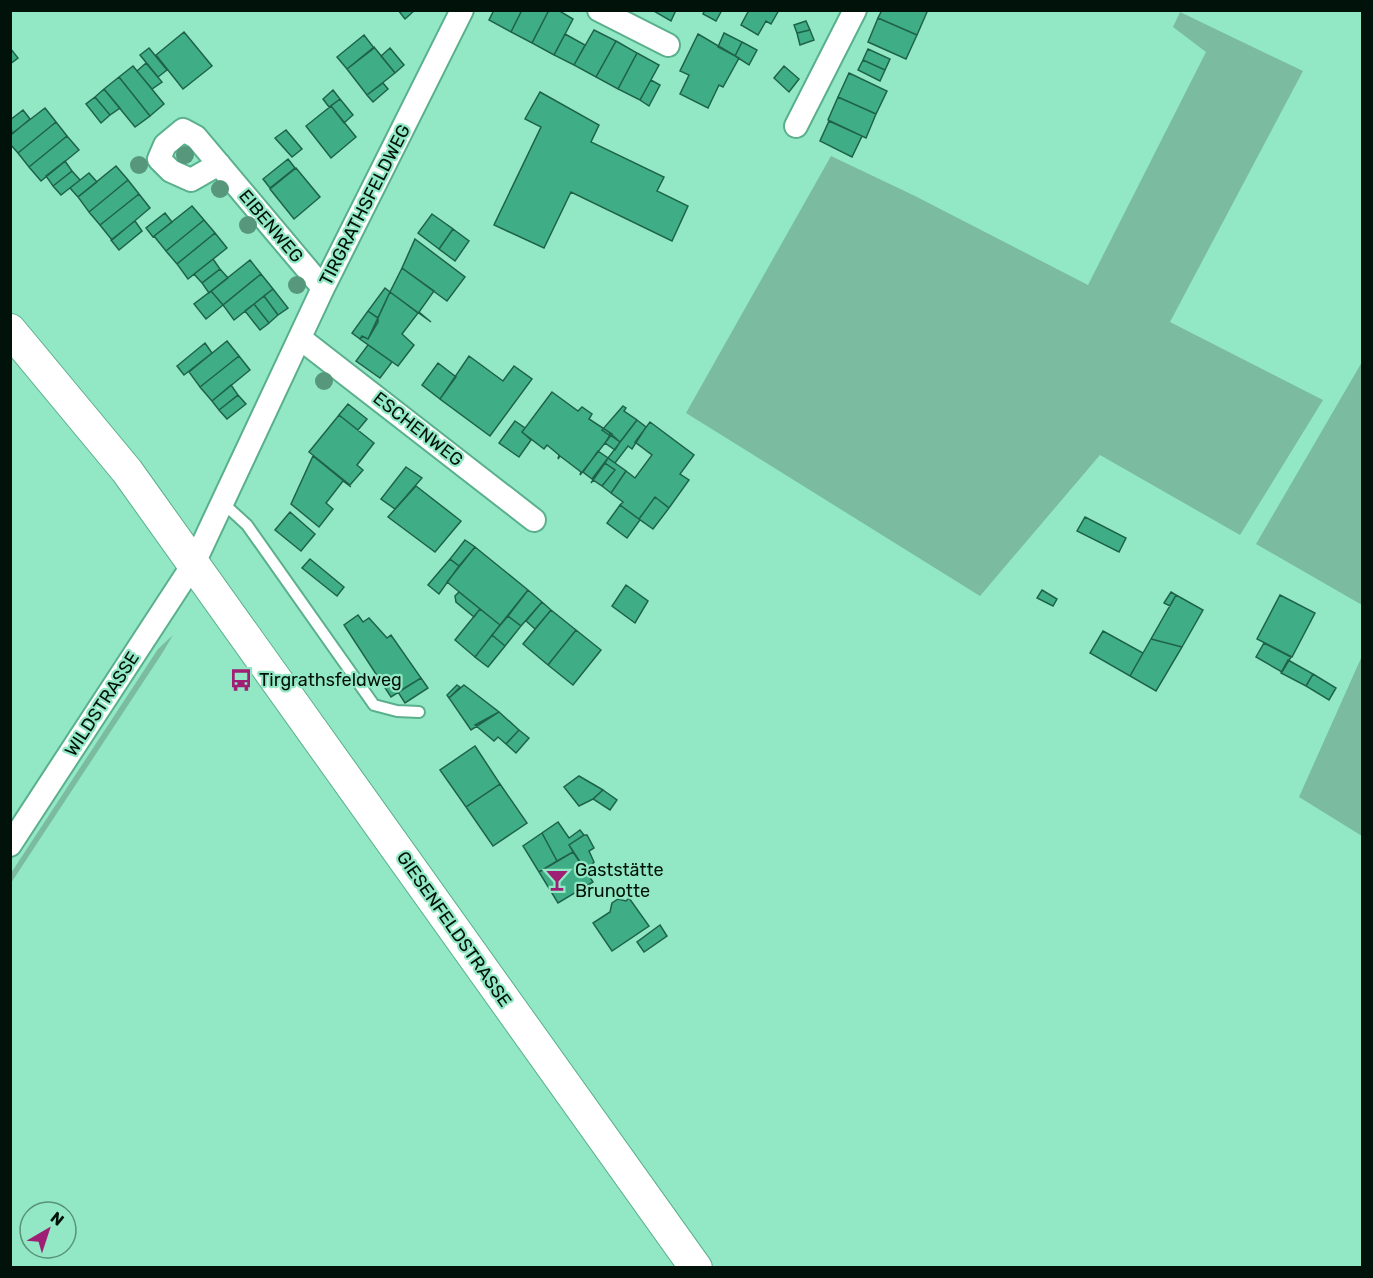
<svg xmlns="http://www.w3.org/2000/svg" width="1373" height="1278" font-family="Rubik,sans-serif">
<rect width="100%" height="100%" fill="#92e8c4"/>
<!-- green -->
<path fill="#7bbba0" d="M 1180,12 L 1303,71 L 1170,322 L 1323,400 L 1240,535 L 1100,455 L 980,596 L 686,413 L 831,156 L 915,196 L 1088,285 L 1206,52 L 1173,27 Z
M 1362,362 L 1362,605 L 1256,544 Z
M 173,635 L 163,652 L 11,883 L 11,873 L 158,649 Z
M 1362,656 L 1362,836 L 1299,797 Z"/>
<!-- building -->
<path fill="#3fae86" stroke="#1f624a" stroke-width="1.5" d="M 398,10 L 415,10 L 405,19 Z
M 494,10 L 522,10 L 511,32 L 489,20 Z
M 522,10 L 549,10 L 532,43 L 511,32 Z
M 549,10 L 558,10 L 573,19 L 554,55 L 532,43 Z
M 652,10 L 676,10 L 671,21 Z
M 705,10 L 722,10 L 716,21 L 703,14 Z
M 749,10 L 779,10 L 771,24 L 766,21 L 758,35 L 741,25 Z
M 882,10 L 925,10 L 927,12 L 917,35 L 878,18 Z
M 878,18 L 917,35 L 906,59 L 868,42 Z
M 806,21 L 810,30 L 797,33 L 794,25 Z
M 594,30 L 616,41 L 596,77 L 574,65 Z
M 810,30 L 814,40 L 800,45 L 797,33 Z
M 184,32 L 212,66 L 183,89 L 156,55 Z
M 724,33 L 742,42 L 735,56 L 718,47 Z
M 565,34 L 585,45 L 574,65 L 554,55 Z
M 698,34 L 739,58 L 723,87 L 719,85 L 708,108 L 680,94 L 689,75 L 680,71 Z
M 364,35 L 374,48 L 347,69 L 337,57 Z
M 616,41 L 637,53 L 618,89 L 596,77 Z
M 742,42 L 757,50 L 749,65 L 735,56 Z
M 374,47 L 395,73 L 367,95 L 347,69 Z
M 10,48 L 18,58 L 10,64 Z
M 149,48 L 167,70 L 158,77 L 140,55 Z
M 390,48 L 404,65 L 395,73 L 381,56 Z
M 868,49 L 890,59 L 885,70 L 863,60 Z
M 637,53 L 659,65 L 640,100 L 618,89 Z
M 863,60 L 885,70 L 880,81 L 858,70 Z
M 146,63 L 162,82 L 152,89 L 137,71 Z
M 133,66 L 164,104 L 150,116 L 119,77 Z
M 784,66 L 799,79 L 789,92 L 774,78 Z
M 849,73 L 887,91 L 876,114 L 838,97 Z
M 119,77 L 150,116 L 135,127 L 104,89 Z
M 651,80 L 660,85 L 649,106 L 640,100 Z
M 383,83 L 388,89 L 373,102 L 367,95 Z
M 104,89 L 120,108 L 110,115 L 95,97 Z
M 333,90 L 340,99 L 329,107 L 323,99 Z
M 540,92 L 599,125 L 591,142 L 664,177 L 657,191 L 688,206 L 672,241 L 571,192 L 544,248 L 494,225 L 541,127 L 525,119 Z
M 95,97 L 110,115 L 101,123 L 86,104 Z
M 838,97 L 876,114 L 866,138 L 828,120 Z
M 340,99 L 353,115 L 344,123 L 331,106 Z
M 331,106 L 356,137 L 331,158 L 306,126 Z
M 45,108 L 56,122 L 18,153 L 10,144 L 10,135 Z
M 23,110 L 30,119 L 12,134 L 10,120 Z
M 829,121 L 862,136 L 852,157 L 820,141 Z
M 56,122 L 67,136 L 29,167 L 18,153 Z
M 286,130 L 302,149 L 292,157 L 275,138 Z
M 67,136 L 79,150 L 41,181 L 29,167 Z
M 288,159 L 295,168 L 270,188 L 263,179 Z
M 65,161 L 72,171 L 53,186 L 46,176 Z
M 116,166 L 128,180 L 89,212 L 78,197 Z
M 296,168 L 320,197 L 294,219 L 270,189 Z
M 72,171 L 80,180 L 61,195 L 53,186 Z
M 89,173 L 97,182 L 78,197 L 70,188 Z
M 128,180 L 139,194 L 100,225 L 89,212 Z
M 139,194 L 150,208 L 112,240 L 100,225 Z
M 192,206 L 204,220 L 166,251 L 154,236 Z
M 165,213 L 172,222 L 153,237 L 146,228 Z
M 432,214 L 453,229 L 439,249 L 418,233 Z
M 204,220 L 215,233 L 177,264 L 166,251 Z
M 135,221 L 142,231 L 119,250 L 111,240 Z
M 453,229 L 469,241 L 455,261 L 439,249 Z
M 215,233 L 227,248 L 188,279 L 177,264 Z
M 415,239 L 465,277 L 447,301 L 402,268 Z
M 213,259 L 220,269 L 202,283 L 194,274 Z
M 250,260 L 261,274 L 223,305 L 211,291 Z
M 402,268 L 434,291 L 419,312 L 431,322 L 390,292 Z
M 220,269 L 228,278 L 209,293 L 202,283 Z
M 261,274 L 273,289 L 234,320 L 223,305 Z
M 385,288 L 390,292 L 378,318 L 368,311 Z
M 273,289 L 288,308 L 278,315 L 264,296 Z
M 211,291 L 223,305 L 206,319 L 194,304 Z
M 390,292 L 418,313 L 402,334 L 414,345 L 398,366 L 360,339 L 362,336 L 368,339 Z
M 264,296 L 278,315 L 269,323 L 254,304 Z
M 254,304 L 269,323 L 260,330 L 245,311 Z
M 368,311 L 378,318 L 378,322 L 368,339 L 362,336 L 360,339 L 352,333 Z
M 227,341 L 239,356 L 200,387 L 189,372 Z
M 205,343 L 212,353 L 184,375 L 177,366 Z
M 368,345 L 392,362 L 380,378 L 356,361 Z
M 239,356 L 250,370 L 212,401 L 200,387 Z
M 469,356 L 503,381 L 514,366 L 532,379 L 490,436 L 440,399 Z
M 438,363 L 456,377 L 440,399 L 422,385 Z
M 231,385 L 238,395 L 219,410 L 212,401 Z
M 552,392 L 578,411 L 582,407 L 592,414 L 589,419 L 612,434 L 580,475 L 581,472 L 560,456 L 558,459 L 559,455 L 547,445 L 544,449 L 522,432 Z
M 238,395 L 246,404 L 227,419 L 219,410 Z
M 348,404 L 367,419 L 358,430 L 339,415 Z
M 623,406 L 626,408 L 624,411 L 637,420 L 620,442 L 610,433 L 609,435 L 602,430 Z
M 339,415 L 374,443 L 357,465 L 363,470 L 350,485 L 309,452 Z
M 637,420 L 646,427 L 632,449 L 628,446 L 615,463 L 608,458 Z
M 515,421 L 525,428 L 522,432 L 531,440 L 519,457 L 499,443 Z
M 650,422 L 694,455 L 680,474 L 689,480 L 669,508 L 655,497 L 639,519 L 620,505 L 623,502 L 611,493 L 626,471 L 635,478 L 652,455 L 635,442 Z
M 610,435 L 620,442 L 615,450 L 605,443 Z
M 598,451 L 608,458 L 592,479 L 583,472 Z
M 313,456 L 351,487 L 343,481 L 326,503 L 333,509 L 319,527 L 291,504 Z
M 608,458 L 626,471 L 611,493 L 602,486 L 615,470 L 605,463 Z
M 605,463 L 615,470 L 602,486 L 593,480 L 591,483 Z
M 406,467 L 422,478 L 395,509 L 381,499 Z
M 416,486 L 461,521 L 435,552 L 388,517 Z
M 655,497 L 669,508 L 653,529 L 639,519 Z
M 620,505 L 640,520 L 627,538 L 607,523 Z
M 290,512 L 315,534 L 301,551 L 275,530 Z
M 1085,517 L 1126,538 L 1119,552 L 1077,531 Z
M 465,540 L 475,547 L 459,566 L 450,559 Z
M 475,547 L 528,590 L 500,625 L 447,582 Z
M 310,559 L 344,587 L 337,596 L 302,568 Z
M 450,559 L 459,566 L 439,594 L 428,585 Z
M 626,585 L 648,601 L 635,623 L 612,606 Z
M 528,590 L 542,602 L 521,626 L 508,616 Z
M 1042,590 L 1057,599 L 1053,606 L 1037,598 Z
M 459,592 L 480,609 L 474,617 L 456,602 L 455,596 Z
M 1171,592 L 1176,595 L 1170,606 L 1164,603 Z
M 1176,595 L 1203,610 L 1182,647 L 1151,639 Z
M 1280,595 L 1315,613 L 1292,657 L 1257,639 Z
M 542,602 L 551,610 L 535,629 L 526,621 Z
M 480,609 L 500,625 L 475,657 L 455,640 Z
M 551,610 L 576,630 L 548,665 L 523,644 Z
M 358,615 L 363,622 L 369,618 L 387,638 L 391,635 L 421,678 L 391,697 L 344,625 Z
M 508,616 L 521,626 L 505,646 L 492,635 Z
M 576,630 L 601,650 L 573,685 L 548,665 Z
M 1103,631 L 1143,653 L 1130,676 L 1090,653 Z
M 492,635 L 505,646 L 488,667 L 475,657 Z
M 1151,639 L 1182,647 L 1156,691 L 1130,676 Z
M 1264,643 L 1291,657 L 1282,672 L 1256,657 Z
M 1288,660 L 1313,674 L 1306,686 L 1281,673 Z
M 1313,674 L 1336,688 L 1329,700 L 1306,686 Z
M 421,678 L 428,688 L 405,703 L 398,692 Z
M 457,685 L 460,687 L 449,698 L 447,695 Z
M 464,685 L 499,712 L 471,730 L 449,698 Z
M 499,712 L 519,730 L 506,744 L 498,737 L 494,741 L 475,725 Z
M 519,730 L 529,738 L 516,753 L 506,744 Z
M 475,746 L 500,784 L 466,807 L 440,770 Z
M 579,776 L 603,790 L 593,799 L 579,806 L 564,787 Z
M 500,784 L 527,823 L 493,846 L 466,807 Z
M 603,790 L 617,800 L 610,810 L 593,799 Z
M 558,822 L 569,838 L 580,830 L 584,835 L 569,845 L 573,852 L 557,861 L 542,833 Z
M 542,833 L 557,861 L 539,872 L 523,846 Z
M 584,835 L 587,835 L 594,848 L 589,851 L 594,862 L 586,871 L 569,845 Z
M 573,852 L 593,882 L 558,903 L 539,872 Z
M 629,898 L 649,926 L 612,951 L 593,923 L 610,912 L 612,903 L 618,899 L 626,901 Z
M 660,925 L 667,936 L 644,952 L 637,942 Z"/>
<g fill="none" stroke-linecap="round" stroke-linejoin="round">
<!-- service casing -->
<g stroke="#5aaf8d" stroke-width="14">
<path id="service" d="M 223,503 L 247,525 L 374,705 L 397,711 L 419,712"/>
</g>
<!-- minor casing -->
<g stroke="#5aaf8d" stroke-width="26">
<path id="minor" d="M 599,10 L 668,45
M 796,126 L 855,10
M 219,164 L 191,180 L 171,171 L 159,159 L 165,145 L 183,130 L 196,137 L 323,288
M 301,339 L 534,520
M 10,845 L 194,563 L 323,288 L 462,10"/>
</g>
<!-- secondary casing -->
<g stroke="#5aaf8d" stroke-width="34">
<path id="secondary" d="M 10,330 L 127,471 L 696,1268"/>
</g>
<!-- service -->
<use href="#service" stroke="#fff" stroke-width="10"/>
<!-- minor -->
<use href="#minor" stroke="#fff" stroke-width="22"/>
<!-- secondary -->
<use href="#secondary" stroke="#fff" stroke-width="32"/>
</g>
<!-- trees -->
<g fill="#57977c">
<circle cx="185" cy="155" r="9"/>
<circle cx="139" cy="165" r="9"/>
<circle cx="220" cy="189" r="9"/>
<circle cx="248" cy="225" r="9"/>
<circle cx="297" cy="285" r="9"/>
<circle cx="324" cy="381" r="9"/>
</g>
<!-- icons -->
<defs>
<g id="bus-bare" transform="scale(1.8)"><path d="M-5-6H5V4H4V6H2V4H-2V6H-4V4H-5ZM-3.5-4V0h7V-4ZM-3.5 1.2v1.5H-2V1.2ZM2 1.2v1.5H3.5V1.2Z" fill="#9e1f73" stroke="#92e8c4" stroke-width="2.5" paint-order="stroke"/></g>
<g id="bar-bare" transform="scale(1.8)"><path d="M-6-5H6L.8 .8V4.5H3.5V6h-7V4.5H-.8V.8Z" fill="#9e1f73" stroke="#92e8c4" stroke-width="2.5" paint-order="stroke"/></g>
</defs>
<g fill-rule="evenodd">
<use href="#bus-bare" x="241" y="680"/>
<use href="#bar-bare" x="557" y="880"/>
</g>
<g text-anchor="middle" stroke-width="4.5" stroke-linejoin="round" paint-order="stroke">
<!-- street labels -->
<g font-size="18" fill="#001209" stroke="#92e8c4">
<text transform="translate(365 205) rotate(-63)" y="6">TIRGRATHSFELDWEG</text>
<text transform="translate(271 226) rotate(50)" y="6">EIBENWEG</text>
<text transform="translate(418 429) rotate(38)" y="6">ESCHENWEG</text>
<text transform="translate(102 704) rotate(-57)" y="6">WILDSTRASSE</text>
<text transform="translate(454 929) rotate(55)" y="6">GIESENFELDSTRASSE</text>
</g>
<!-- poi labels -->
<g font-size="18" fill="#001209" stroke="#92e8c4" text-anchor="start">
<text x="259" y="686">Tirgrathsfeldweg</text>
<text x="575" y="876">Gaststätte<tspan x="575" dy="21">Brunotte</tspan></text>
</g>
</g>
<!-- border -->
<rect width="1373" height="1278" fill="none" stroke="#001209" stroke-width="24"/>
<!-- north arrow -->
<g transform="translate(48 1230) rotate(39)"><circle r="28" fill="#92e8c4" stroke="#589279" stroke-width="1.5"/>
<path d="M0-4.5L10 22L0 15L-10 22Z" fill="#9e1f73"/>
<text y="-9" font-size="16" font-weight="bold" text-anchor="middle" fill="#001209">N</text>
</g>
</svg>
